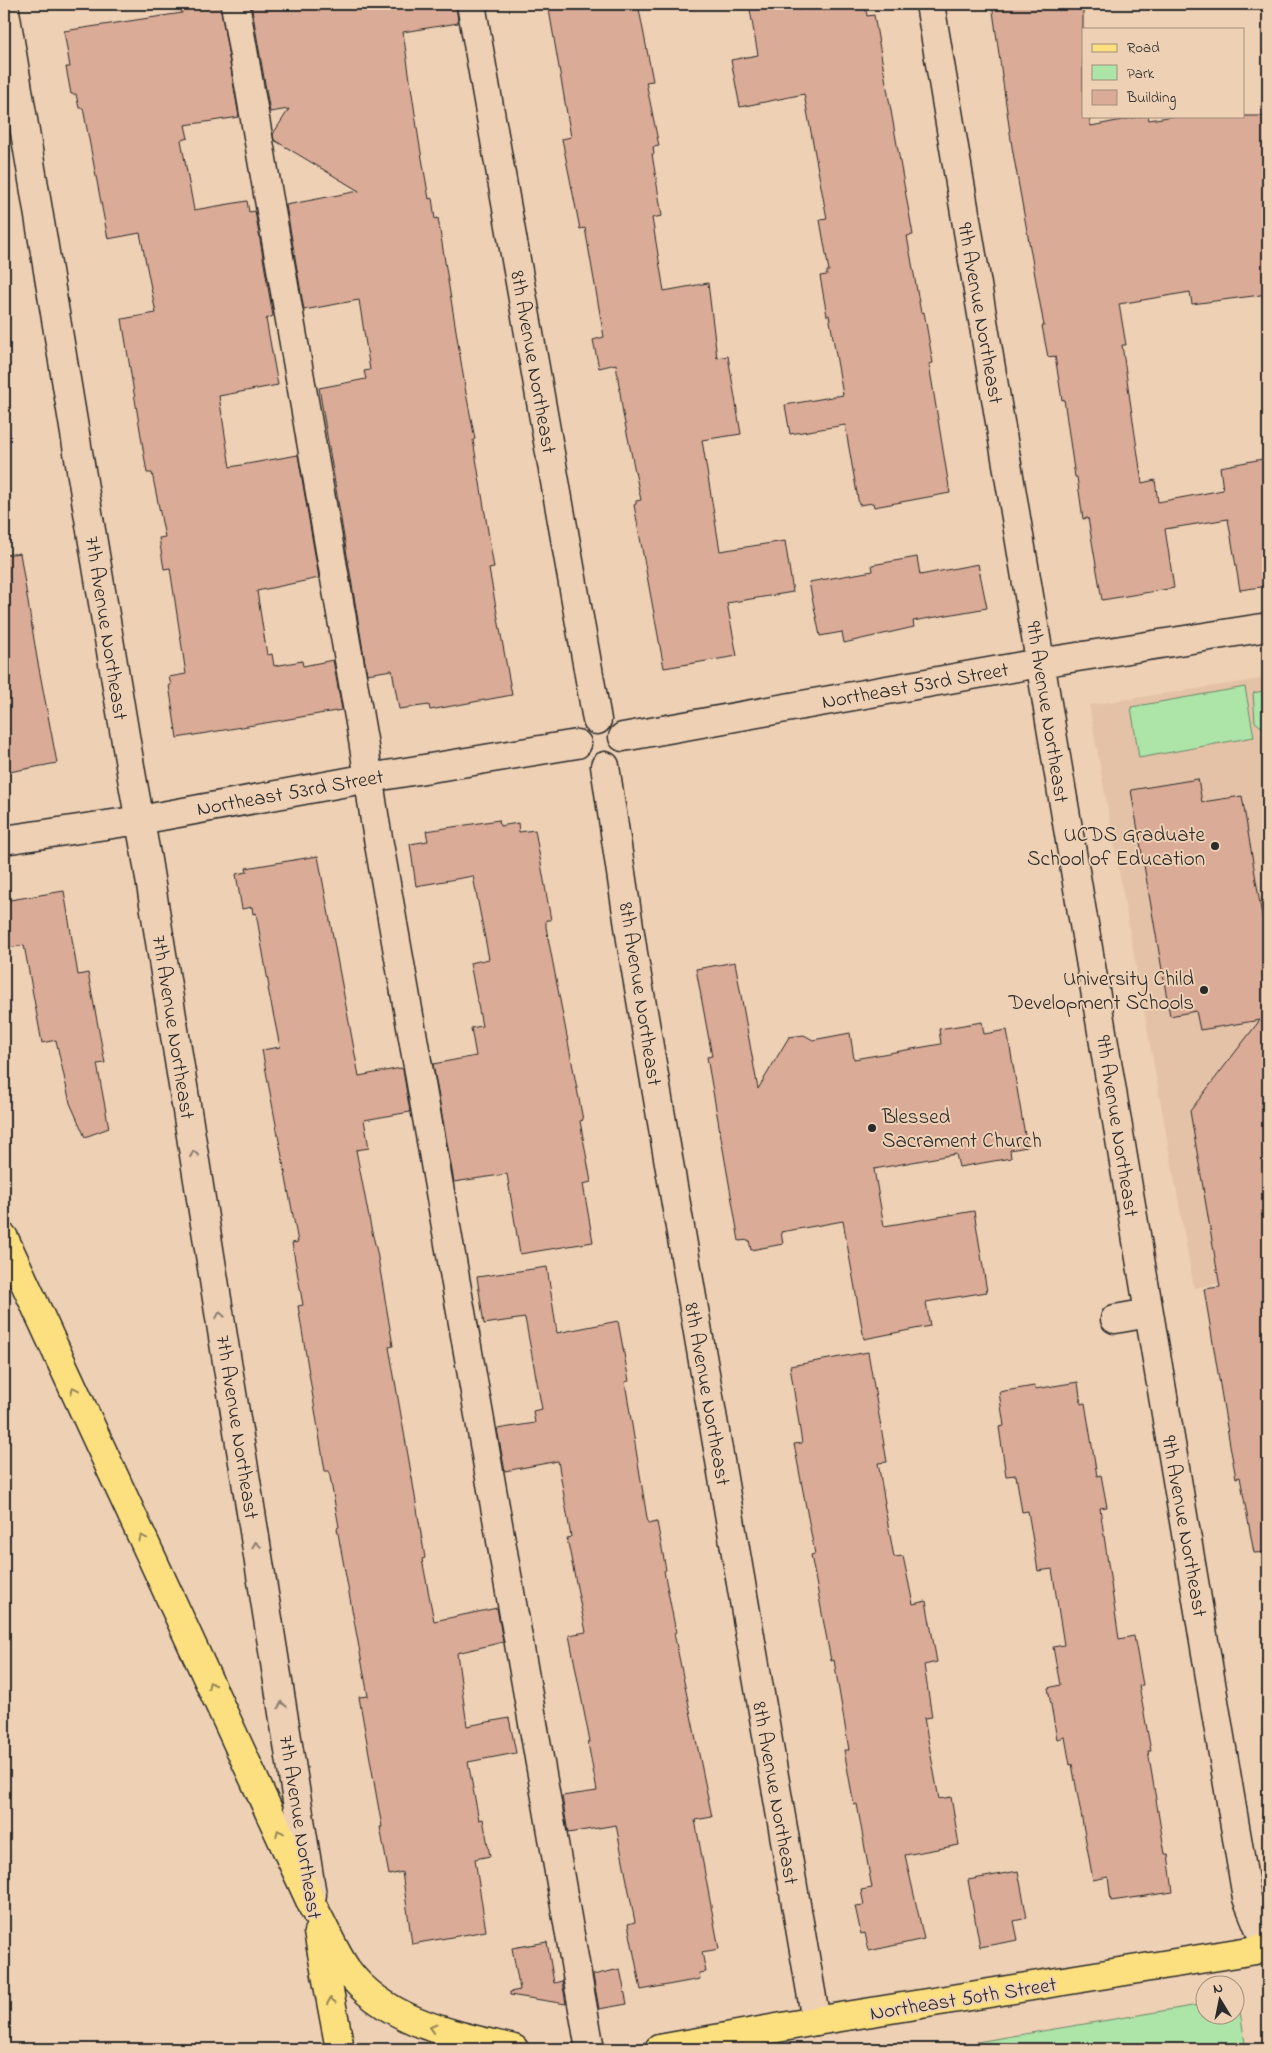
<svg xmlns="http://www.w3.org/2000/svg" width="1272" height="2053" font-family="'Indie Flower',sans-serif">
<rect width="100%" height="100%" fill="#eed0b4"/>
<filter id="ink" filterUnits="userSpaceOnUse"><feTurbulence type="fractalNoise" baseFrequency=".02" numOctaves="2"/><feDisplacementMap in="SourceGraphic" scale="10" xChannelSelector="R" yChannelSelector="G"/><feConvolveMatrix kernelMatrix="1 2 1 2 8 2 1 2 1" color-interpolation-filters="sRGB"/></filter>
<g filter="url(#ink)">
<!-- built -->
<path fill="#e4c2a8" d="M 1268,678 L 1268,1274 L 1194,1288 L 1089,705 Z"/>
<!-- green -->
<path fill="#ade4a8" stroke="#6c886a" d="M 1245,687 L 1254,737 L 1139,758 L 1131,707 Z
M 1268,690 L 1268,732 L 1255,722 L 1253,693 Z
M 1235,1999 L 1238,1999 L 1246,2049 L 935,2049 L 1204,2004 L 1204,2016 L 1234,2016 Z"/>
<!-- building -->
<path fill="#daab96" stroke="#2b2b2b" d="M 180,4 L 220,4 L 239,117 L 185,125 L 188,138 L 181,140 L 194,210 L 247,201 L 249,212 L 255,211 L 273,316 L 266,319 L 278,385 L 219,396 L 230,467 L 298,455 L 319,578 L 257,591 L 267,655 L 272,654 L 274,666 L 302,661 L 303,666 L 333,660 L 342,710 L 177,738 L 169,685 L 171,685 L 169,677 L 186,674 L 170,568 L 164,569 L 159,538 L 165,537 L 152,473 L 147,473 L 122,319 L 156,313 L 140,233 L 108,239 L 83,108 L 79,108 L 76,94 L 71,94 L 66,67 L 70,67 L 64,31 L 182,13 Z
M 251,4 L 456,4 L 458,23 L 403,32 L 419,141 L 429,199 L 432,198 L 435,219 L 438,218 L 466,393 L 475,439 L 473,440 L 494,568 L 489,569 L 512,695 L 430,710 L 429,705 L 399,709 L 392,670 L 367,674 L 319,388 L 366,379 L 364,371 L 370,370 L 359,300 L 304,310 L 286,205 L 359,191 L 274,140 L 273,134 L 289,109 L 270,112 Z
M 548,4 L 638,4 L 653,81 L 646,82 L 659,146 L 653,147 L 654,154 L 652,154 L 662,216 L 652,218 L 664,291 L 708,283 L 717,358 L 728,356 L 741,434 L 702,440 L 720,551 L 785,541 L 793,592 L 727,603 L 737,656 L 664,668 L 634,505 L 636,504 L 636,501 L 641,500 L 623,414 L 616,364 L 599,368 L 593,340 L 604,337 L 585,228 L 580,229 L 562,139 L 571,137 Z
M 749,4 L 798,4 L 798,10 L 834,4 L 865,4 L 867,16 L 874,15 L 913,235 L 907,236 L 921,313 L 924,312 L 933,363 L 929,364 L 950,493 L 874,507 L 873,503 L 859,505 L 845,425 L 790,434 L 785,405 L 843,395 L 829,315 L 827,316 L 820,276 L 827,275 L 827,271 L 829,271 L 820,220 L 827,219 L 804,94 L 740,107 L 731,60 L 758,55 Z
M 992,4 L 1083,4 L 1083,116 L 1089,116 L 1091,126 L 1143,116 L 1148,116 L 1149,120 L 1175,116 L 1268,116 L 1268,294 L 1192,304 L 1190,292 L 1119,304 L 1126,345 L 1122,345 L 1142,483 L 1155,480 L 1158,502 L 1223,490 L 1220,467 L 1268,458 L 1268,586 L 1240,590 L 1228,519 L 1165,529 L 1174,588 L 1102,600 L 1088,518 L 1083,519 L 1077,477 L 1075,477 L 1064,399 L 1062,400 L 1055,356 L 1048,357 L 1042,326 L 1044,326 L 1012,147 Z
M 20,553 L 37,658 L 57,763 L 4,773 L 4,555 Z
M 917,557 L 920,575 L 978,564 L 987,608 L 913,621 L 914,627 L 844,643 L 842,632 L 820,636 L 809,582 L 873,571 L 872,565 Z
M 1198,779 L 1202,802 L 1242,796 L 1268,952 L 1268,1552 L 1254,1553 L 1240,1477 L 1236,1478 L 1231,1451 L 1204,1289 L 1220,1287 L 1190,1111 L 1260,1020 L 1200,1030 L 1196,1011 L 1170,1016 L 1131,790 Z
M 499,820 L 500,826 L 518,823 L 519,832 L 535,830 L 551,920 L 546,920 L 546,927 L 583,1120 L 580,1121 L 591,1182 L 583,1184 L 593,1242 L 520,1254 L 507,1174 L 454,1182 L 433,1064 L 476,1056 L 471,1028 L 482,1026 L 470,963 L 489,959 L 473,876 L 416,886 L 410,844 L 428,841 L 426,831 Z
M 318,856 L 359,1076 L 401,1068 L 403,1070 L 410,1112 L 364,1120 L 369,1148 L 356,1150 L 371,1228 L 377,1252 L 393,1346 L 389,1347 L 412,1478 L 425,1558 L 422,1559 L 434,1621 L 497,1608 L 503,1642 L 457,1653 L 467,1726 L 509,1718 L 516,1753 L 468,1762 L 479,1820 L 483,1819 L 490,1856 L 475,1859 L 486,1931 L 412,1944 L 402,1872 L 389,1875 L 380,1827 L 382,1827 L 359,1697 L 368,1696 L 337,1528 L 339,1527 L 329,1471 L 325,1471 L 298,1306 L 303,1305 L 292,1243 L 298,1242 L 262,1050 L 280,1047 L 268,988 L 269,987 L 256,913 L 253,914 L 252,907 L 242,909 L 236,874 L 247,872 L 246,868 Z
M 64,891 L 78,975 L 88,973 L 105,1063 L 97,1064 L 109,1128 L 85,1137 L 70,1103 L 56,1040 L 42,1043 L 24,945 L 4,949 L 4,901 Z
M 735,962 L 758,1089 L 789,1037 L 804,1035 L 813,1040 L 850,1033 L 854,1059 L 941,1044 L 939,1029 L 982,1022 L 984,1034 L 1007,1030 L 1027,1147 L 1010,1150 L 1011,1158 L 959,1167 L 956,1154 L 874,1169 L 884,1226 L 974,1211 L 987,1292 L 926,1302 L 930,1326 L 864,1339 L 843,1221 L 781,1232 L 783,1244 L 751,1250 L 749,1240 L 739,1241 L 707,1057 L 712,1056 L 696,969 Z
M 547,1267 L 557,1333 L 618,1321 L 629,1381 L 625,1382 L 648,1524 L 657,1522 L 666,1570 L 664,1571 L 676,1632 L 674,1633 L 712,1817 L 695,1820 L 719,1949 L 702,1952 L 706,1972 L 699,1973 L 700,1979 L 641,1990 L 628,1924 L 635,1922 L 616,1825 L 568,1833 L 562,1796 L 597,1791 L 588,1743 L 590,1742 L 569,1635 L 586,1632 L 567,1538 L 571,1537 L 558,1461 L 505,1471 L 497,1429 L 535,1423 L 533,1411 L 542,1409 L 525,1318 L 484,1324 L 477,1277 Z
M 868,1352 L 887,1462 L 878,1463 L 885,1503 L 884,1503 L 894,1557 L 903,1556 L 913,1604 L 926,1601 L 937,1662 L 924,1665 L 932,1717 L 924,1718 L 939,1799 L 951,1797 L 959,1845 L 905,1855 L 924,1939 L 869,1951 L 865,1933 L 861,1934 L 855,1906 L 864,1905 L 861,1890 L 872,1888 L 857,1804 L 854,1805 L 844,1750 L 849,1750 L 834,1660 L 831,1661 L 811,1555 L 815,1554 L 794,1444 L 802,1443 L 790,1366 Z
M 1078,1382 L 1081,1404 L 1085,1403 L 1097,1476 L 1101,1475 L 1107,1507 L 1100,1508 L 1119,1639 L 1134,1636 L 1143,1685 L 1139,1686 L 1151,1751 L 1148,1751 L 1165,1854 L 1168,1854 L 1173,1892 L 1111,1901 L 1108,1877 L 1093,1880 L 1072,1764 L 1070,1765 L 1065,1737 L 1057,1739 L 1048,1688 L 1060,1685 L 1053,1647 L 1064,1645 L 1052,1569 L 1038,1571 L 1028,1511 L 1022,1512 L 1016,1475 L 1006,1476 L 999,1427 L 1004,1426 L 999,1392 L 1034,1386 L 1035,1389 Z
M 1018,1871 L 1027,1918 L 1014,1921 L 1018,1940 L 980,1947 L 968,1880 Z
M 547,1942 L 554,1983 L 562,1981 L 566,2004 L 510,1995 L 510,1992 L 520,1990 L 512,1948 Z
M 620,1969 L 627,2004 L 599,2009 L 593,1975 Z"/>
<g fill="none" stroke-linecap="round" stroke-linejoin="round">
<!-- minor casing -->
<g stroke="#2b2b2b" stroke-width="31">
<path id="minor" d="M 235,4 L 363,740 L 375,821 L 590,2049
M 471,4 L 597,720
M 930,4 L 1247,1898 L 1268,1950
M 4,5 L 132,778 L 147,860 L 312,1895
M 623,737 L 1039,663 L 1268,627
M 605,766 L 633,953 L 816,2021
M 4,840 L 140,820 L 369,778 L 577,744
M 1115,1319 L 1149,1313"/>
</g>
<!-- major casing -->
<g stroke="#2b2b2b" stroke-width="31">
<path id="major" d="M 314,1909 C 325,1928 334,1952 347,1970 C 385,2022 455,2035 514,2049
M 318,1932 L 340,2049
M 659,2049 L 816,2021 L 1268,1948"/>
</g>
<!-- highway casing -->
<g stroke="#2b2b2b" stroke-width="31">
<path id="highway" d="M 4,1238 L 314,1909"/>
</g>
<!-- minor -->
<use href="#minor" stroke="#eed0b4" stroke-width="28"/>
<!-- major -->
<use href="#major" stroke="#fce080" stroke-width="28"/>
<!-- highway -->
<use href="#highway" stroke="#fce080" stroke-width="28"/>
</g>
<!-- one-way arrows -->
<defs><path id="oneway-chevron" d="M-2-3.5L2.5 0L-2 3.5" fill="none" stroke-width="1.6" stroke-linecap="round" stroke-linejoin="round" transform="scale(1.25)"/></defs>
<g stroke="#8c7e70">
<use href="#oneway-chevron" transform="translate(194 1154) rotate(-99)"/>
<use href="#oneway-chevron" transform="translate(220 1315) rotate(-99)"/>
<use href="#oneway-chevron" transform="translate(256 1545) rotate(-99)"/>
<use href="#oneway-chevron" transform="translate(282 1705) rotate(-99)"/>
</g>
<g stroke="#948656">
<use href="#oneway-chevron" transform="translate(74 1390) rotate(-115)"/>
<use href="#oneway-chevron" transform="translate(142 1538) rotate(-115)"/>
<use href="#oneway-chevron" transform="translate(211 1685) rotate(-115)"/>
<use href="#oneway-chevron" transform="translate(279 1833) rotate(-115)"/>
<use href="#oneway-chevron" transform="translate(331 2001) rotate(-100)"/>
<use href="#oneway-chevron" transform="translate(433 2028) rotate(-163)"/>
</g>
</g>
<!-- markers -->
<g fill="#2b2b2b" stroke="#eed0b4" stroke-width="2">
<circle cx="1215" cy="846" r="5"/>
<circle cx="1204" cy="990" r="5"/>
<circle cx="872" cy="1128" r="5"/>
</g>
<g text-anchor="middle" stroke-width="4" stroke-linejoin="round" paint-order="stroke">
<!-- street labels -->
<g font-size="21" fill="#2b2b2b" stroke="#eed0b4">
<text transform="translate(981 313) rotate(80)" y="7">9th Avenue Northeast</text>
<text transform="translate(534 362) rotate(80)" y="7">8th Avenue Northeast</text>
<text transform="translate(107 628) rotate(81)" y="7">7th Avenue Northeast</text>
<text transform="translate(915 685) rotate(-10)" y="7">Northeast 53rd Street</text>
<text transform="translate(1048 712) rotate(81)" y="7">9th Avenue Northeast</text>
<text transform="translate(290 792) rotate(-10)" y="7">Northeast 53rd Street</text>
<text transform="translate(641 994) rotate(81)" y="7">8th Avenue Northeast</text>
<text transform="translate(174 1027) rotate(81)" y="7">7th Avenue Northeast</text>
<text transform="translate(1118 1126) rotate(81)" y="7">9th Avenue Northeast</text>
<text transform="translate(708 1394) rotate(80)" y="7">8th Avenue Northeast</text>
<text transform="translate(238 1427) rotate(81)" y="7">7th Avenue Northeast</text>
<text transform="translate(1185 1526) rotate(80)" y="7">9th Avenue Northeast</text>
<text transform="translate(776 1793) rotate(80)" y="7">8th Avenue Northeast</text>
<text transform="translate(301 1827) rotate(81)" y="7">7th Avenue Northeast</text>
<text transform="translate(963 1998) rotate(-9)" y="7">Northeast 50th Street</text>
</g>
<!-- poi labels -->
<g font-size="21" fill="#2b2b2b" stroke="#eed0b4" text-anchor="end">
<text x="1205" y="841">UCDS Graduate<tspan x="1205" dy="24">School of Education</tspan></text>
<text x="1194" y="985">University Child<tspan x="1194" dy="24">Development Schools</tspan></text>
<text x="882" y="1123" text-anchor="start">Blessed<tspan x="882" dy="24">Sacrament Church</tspan></text>
</g>
</g>
<!-- margin -->
<rect width="1272" height="2053" fill="none" stroke="#eed0b4" stroke-width="20"/>
<rect x="10" y="10" width="1252" height="2033" fill="none" stroke="#2b2b2b" stroke-width="2" filter="url(#ink)"/>
<!-- legend -->
<rect x="1082" y="28" width="162" height="90" fill="#eed0b4" stroke="#a08e7d"/>
<rect x="1092" y="44" width="25" height="8" fill="#fce080" stroke="#a08e7d"/>
<text x="1127" y="52" font-size="15" fill="#2b2b2b">Road</text>
<rect x="1092" y="65" width="25" height="15" fill="#ade4a8" stroke="#a08e7d"/>
<text x="1127" y="78" font-size="15" fill="#2b2b2b">Park</text>
<rect x="1092" y="90" width="25" height="15" fill="#daab96" stroke="#a08e7d"/>
<text x="1127" y="102" font-size="15" fill="#2b2b2b">Building</text>
<!-- north arrow -->
<g transform="translate(1220 2000) rotate(350)"><circle r="24" fill="#eed0b4" stroke="#a08e7d"/>
<path d="M0-4L9 19L0 12L-9 19Z" fill="#2b2b2b"/>
<text y="-8" font-size="14" font-weight="bold" text-anchor="middle" fill="#2b2b2b">N</text>
</g>
</svg>
